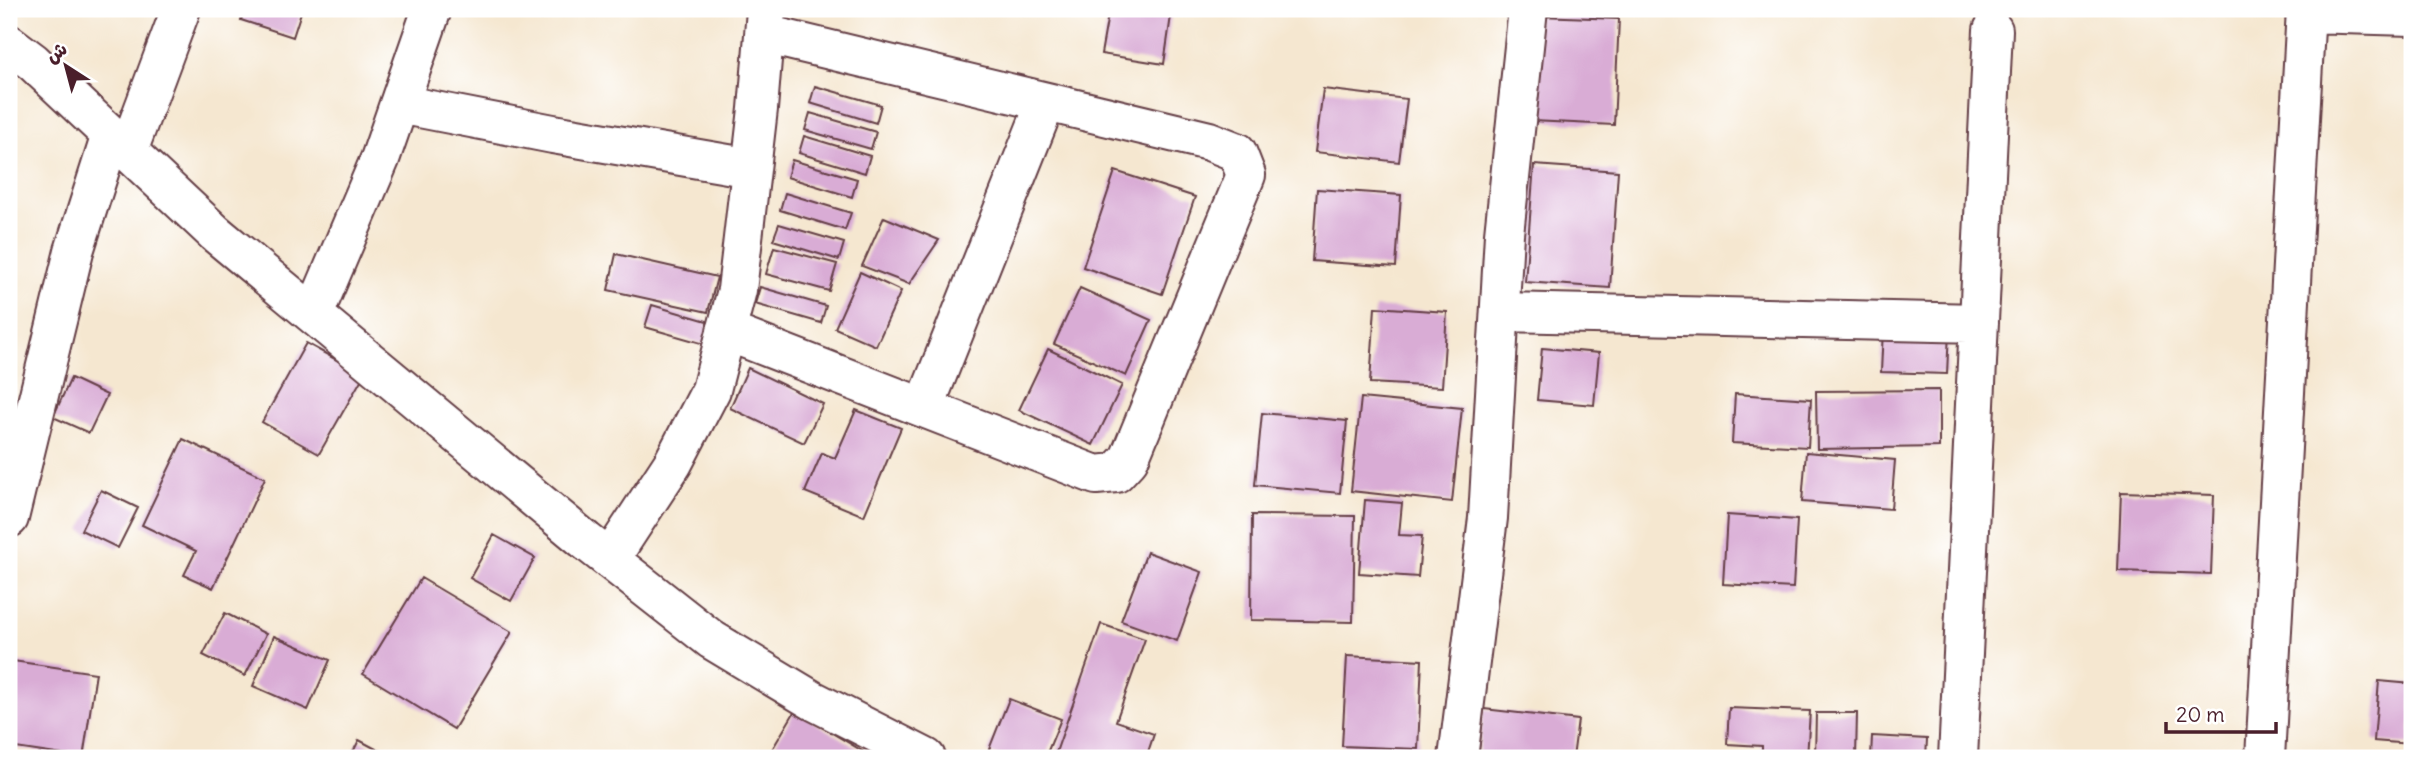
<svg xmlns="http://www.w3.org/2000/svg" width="2421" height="767" font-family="Delius,'Playpen Sans Arabic',sans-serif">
<rect width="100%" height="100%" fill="#fff"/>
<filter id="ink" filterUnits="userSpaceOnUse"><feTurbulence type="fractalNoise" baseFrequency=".0143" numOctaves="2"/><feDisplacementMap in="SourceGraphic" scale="14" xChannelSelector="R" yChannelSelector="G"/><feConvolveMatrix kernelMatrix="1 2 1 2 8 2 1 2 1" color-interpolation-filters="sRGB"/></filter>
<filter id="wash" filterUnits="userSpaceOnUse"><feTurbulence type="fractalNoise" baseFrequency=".00686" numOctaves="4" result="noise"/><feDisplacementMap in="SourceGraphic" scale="28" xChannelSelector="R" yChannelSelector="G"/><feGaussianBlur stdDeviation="1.57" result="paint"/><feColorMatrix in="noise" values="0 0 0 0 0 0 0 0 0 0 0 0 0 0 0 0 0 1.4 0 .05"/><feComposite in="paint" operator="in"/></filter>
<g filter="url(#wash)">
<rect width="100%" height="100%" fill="#f5e7d0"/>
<g id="blocks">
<!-- building -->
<path fill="#d9acd5" d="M 245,9 L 302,9 L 293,37 L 241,20 Z
M 514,9 L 544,9 L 540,19 Z
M 1109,9 L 1172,9 L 1164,64 L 1101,54 Z
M 1538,16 L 1619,19 L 1614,125 L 1533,121 Z
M 815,86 L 881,105 L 876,123 L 810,103 Z
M 1323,89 L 1407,99 L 1399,162 L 1315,152 Z
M 810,113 L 876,132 L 871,149 L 805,130 Z
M 804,136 L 870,156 L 865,173 L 799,153 Z
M 792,160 L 857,179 L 852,197 L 787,177 Z
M 1534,165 L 1618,171 L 1610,288 L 1525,282 Z
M 1115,171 L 1195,197 L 1162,294 L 1083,267 Z
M 1317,189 L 1401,195 L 1396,267 L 1312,261 Z
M 785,193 L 851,213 L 845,230 L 780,210 Z
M 884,217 L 939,240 L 909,284 L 862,266 Z
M 779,224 L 844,243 L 839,260 L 773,240 Z
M 774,247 L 837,264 L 829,291 L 766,274 Z
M 616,254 L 717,277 L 708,312 L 608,290 Z
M 860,272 L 901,291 L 876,346 L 835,328 Z
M 760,287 L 826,306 L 821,323 L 755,304 Z
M 1080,288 L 1151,320 L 1126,376 L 1054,344 Z
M 652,305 L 707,321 L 708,345 L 645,327 Z
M 1375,307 L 1447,312 L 1442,387 L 1370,383 Z
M 1883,329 L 1949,331 L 1947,374 L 1881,372 Z
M 306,343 L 364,375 L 319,454 L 262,422 Z
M 1542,348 L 1599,353 L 1594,405 L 1537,400 Z
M 1048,349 L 1122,385 L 1093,445 L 1019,410 Z
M 748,368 L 823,404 L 804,443 L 730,408 Z
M 71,378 L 107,395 L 89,433 L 53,417 Z
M 1939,390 L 1939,447 L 1817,449 L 1816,391 Z
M 1735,394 L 1811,399 L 1808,447 L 1732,443 Z
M 1361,398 L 1462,408 L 1452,502 L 1351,491 Z
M 856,410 L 901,428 L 864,516 L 805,492 L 822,453 L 835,458 Z
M 1262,413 L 1347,421 L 1340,493 L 1255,485 Z
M 183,439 L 265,478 L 213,588 L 184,575 L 196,551 L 142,525 Z
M 1806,452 L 1895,460 L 1891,509 L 1802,502 Z
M 101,490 L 138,508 L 118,548 L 81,530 Z
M 2121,492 L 2214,495 L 2211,574 L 2118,571 Z
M 1365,500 L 1402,503 L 1399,535 L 1422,536 L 1418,577 L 1359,573 Z
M 1252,515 L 1355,516 L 1353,622 L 1251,620 Z
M 1727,515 L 1797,520 L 1793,588 L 1723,584 Z
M 494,535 L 535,558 L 511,601 L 470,578 Z
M 1147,552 L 1202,572 L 1177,641 L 1121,621 Z
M 421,578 L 512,632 L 454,729 L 363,674 Z
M 225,613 L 266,634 L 245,676 L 203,655 Z
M 1101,624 L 1145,639 L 1116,721 L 1154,734 L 1146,758 L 1054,758 Z
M 274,636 L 330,660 L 308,710 L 253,686 Z
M 1347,656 L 1422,660 L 1418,749 L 1342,746 Z
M 13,661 L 96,673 L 83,758 L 9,747 L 9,689 Z
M 2379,681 L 2412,684 L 2410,744 L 2374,741 Z
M 1009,699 L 1061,719 L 1045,758 L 1004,758 L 988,752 Z
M 1729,708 L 1810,711 L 1807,758 L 1762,758 L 1762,746 L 1727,744 Z
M 1484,709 L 1578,720 L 1573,758 L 1478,758 Z
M 795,711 L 874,758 L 767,758 Z
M 1816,713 L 1857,713 L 1856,758 L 1815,758 Z
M 1872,736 L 1927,739 L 1926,758 L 1871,758 Z
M 359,740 L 393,758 L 350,758 Z"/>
</g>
</g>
<g filter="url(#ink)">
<use href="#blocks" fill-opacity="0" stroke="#643d44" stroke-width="2"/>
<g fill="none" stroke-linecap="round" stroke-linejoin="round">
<!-- minor casing -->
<g stroke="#643d44" stroke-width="42">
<path id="minor" d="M 2306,13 L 2412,16
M 9,44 L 33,62 L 215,233 L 586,541 L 712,640 L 812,700 L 926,758
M 399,104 L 553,134 L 751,168
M 128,151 L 181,9
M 1500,312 L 1979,323
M 314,314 L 380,159 L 432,9
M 726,331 L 1096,475 L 1116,473 L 1129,459 L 1246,175 L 1237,152 L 1209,141 L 764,34
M 924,408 L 1046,102
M 9,518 L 74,251 L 111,135
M 610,559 L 673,463 L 711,390 L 737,290 L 758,109 L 766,10
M 1458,758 L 1488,518 L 1504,234 L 1528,9
M 1958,758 L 1993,30
M 2265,758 L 2306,9"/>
</g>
<!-- minor -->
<use href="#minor" stroke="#fff" stroke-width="38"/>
</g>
</g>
<!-- margin -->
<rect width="2421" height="767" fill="none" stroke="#fff" stroke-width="35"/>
<!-- north arrow -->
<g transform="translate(66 66) rotate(324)" stroke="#ffffff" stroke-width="5" paint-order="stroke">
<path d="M0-5L12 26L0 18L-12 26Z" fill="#4a1f2b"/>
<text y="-10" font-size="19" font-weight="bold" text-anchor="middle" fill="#4a1f2b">ش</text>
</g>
<!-- scale -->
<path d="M2166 722v10h110v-10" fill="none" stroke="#4a1f2b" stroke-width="3.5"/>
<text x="2176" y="722" font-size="21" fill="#4a1f2b" stroke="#ffffff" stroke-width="5" paint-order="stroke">20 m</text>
</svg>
